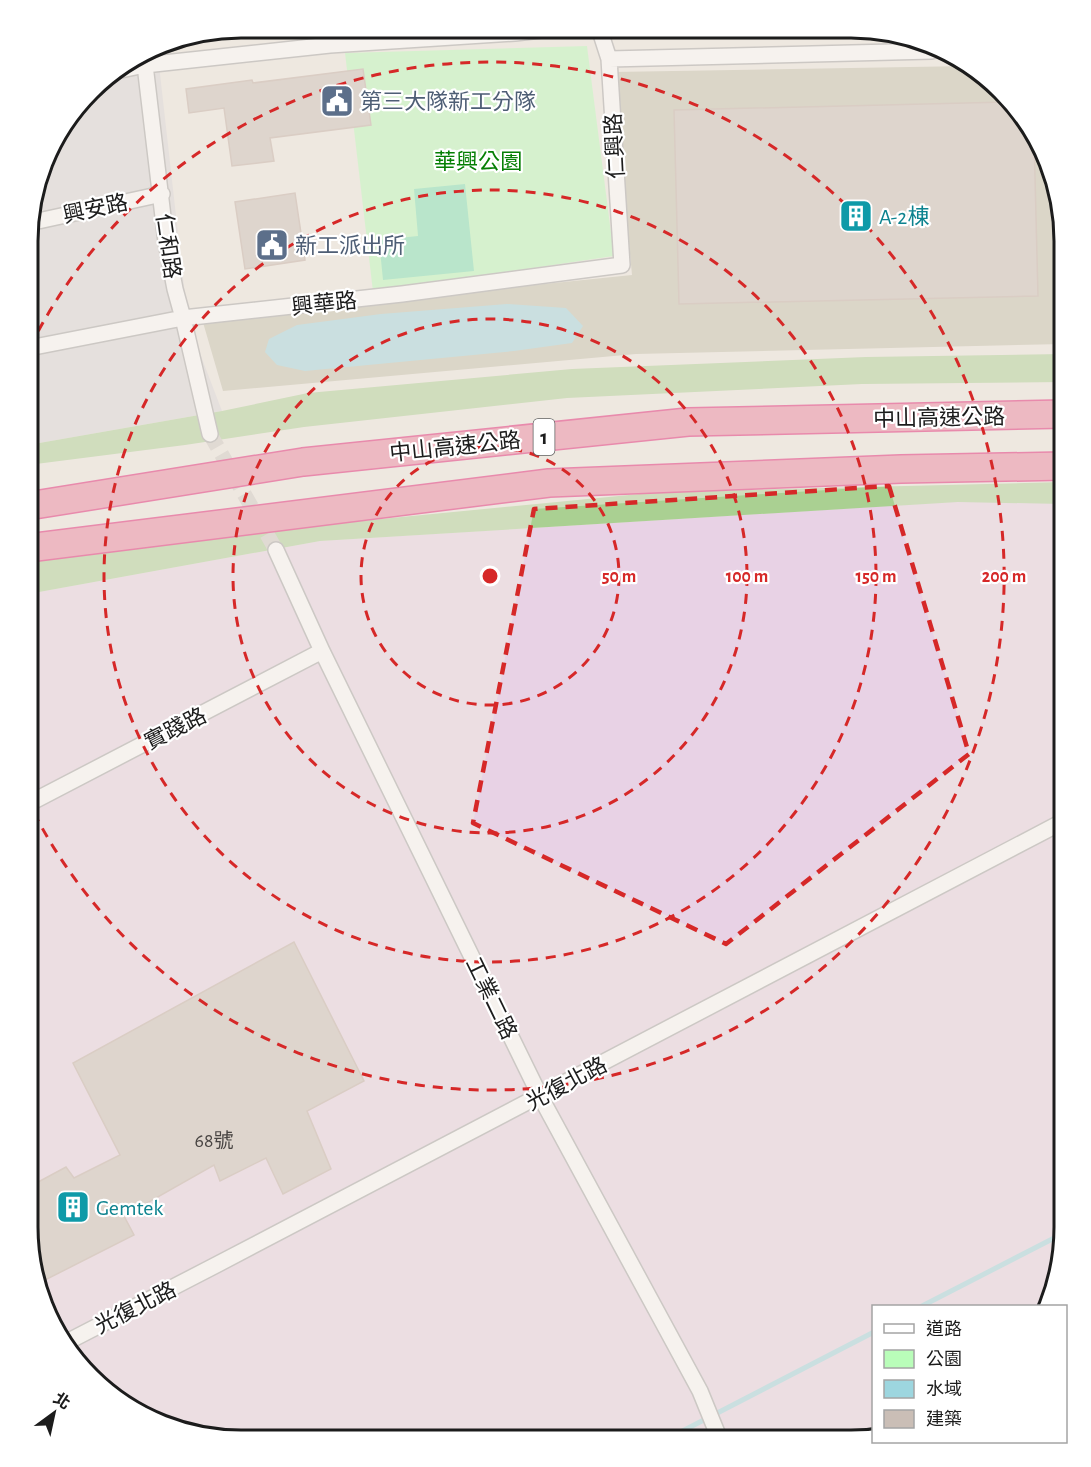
<svg xmlns="http://www.w3.org/2000/svg" width="1091" height="1467" font-family="'Alegreya Sans','Noto Sans TC',sans-serif">
<rect width="100%" height="100%" fill="#eee8e0"/>
<!-- residential -->
<path fill="#dad8d9" d="M 157,47 L 188,322 L 222,411 L 28,445 L 29,212 L 55,134 L 100,80 Z"/>
<!-- industrial -->
<path fill="#e8d2e5" d="M 1064,495 L 1064,1241 L 1041,1306 L 874,1306 L 873,1435 L 851,1440 L 213,1438 L 122,1404 L 49,1321 L 27,1227 L 28,594 L 320,541 Z"/>
<!-- construction -->
<path fill="#c3c1ab" d="M 969,66 L 980,71 L 1042,146 L 1064,240 L 1064,344 L 636,354 L 223,391 L 202,319 L 632,275 L 613,72 Z"/>
<!-- forest -->
<path fill="#aad092" d="M 1064,354 L 1064,382 L 862,384 L 567,398 L 304,427 L 185,445 L 28,465 L 28,445 L 222,411 L 308,393 L 572,369 L 866,357 Z
M 1064,482 L 1064,504 L 958,502 L 320,541 L 28,594 L 28,558 L 288,528 L 660,492 Z"/>
<!-- park -->
<path fill="#b9fdb9" d="M 587,46 L 614,256 L 373,292 L 345,53 Z"/>
<!-- pitch -->
<path fill="#78e3b1" d="M 465,184 L 474,271 L 383,280 L 379,240 L 418,236 L 414,189 Z"/>
<!-- water -->
<path fill="#9dd6df" d="M 507,304 L 566,308 L 583,326 L 572,343 L 514,351 L 305,371 L 277,365 L 265,352 L 269,339 L 297,325 L 381,314 Z"/>
<g fill="none" stroke-linecap="round" stroke-linejoin="round">
<!-- stream -->
<path stroke="#9dd6df" stroke-width="5" d="M 922,1306 L 1064,1233
M 667,1439 L 874,1332"/>
</g>
<!-- building -->
<path fill="#cabeb6" stroke="#c0ada2" stroke-width="1.5" d="M 363,69 L 371,125 L 270,138 L 274,161 L 232,166 L 224,108 L 189,113 L 186,89 L 252,80 L 253,83 Z
M 1006,102 L 1034,136 L 1038,296 L 679,304 L 674,110 Z
M 295,193 L 305,260 L 245,269 L 235,202 Z
M 294,942 L 364,1081 L 307,1111 L 331,1169 L 283,1194 L 266,1158 L 220,1181 L 214,1165 L 124,1216 L 134,1235 L 43,1281 L 37,1270 L 27,1227 L 27,1188 L 66,1167 L 74,1178 L 120,1155 L 73,1063 Z"/>
<g fill="none" stroke-linecap="round" stroke-linejoin="round">
<!-- street-tunnel -->
<path stroke="#cec9c3" stroke-width="15" stroke-dasharray="15 8" stroke-linecap="butt" d="M 210,434 L 276,550"/>
<!-- street casing -->
<g stroke="#a3a3a3" stroke-width="18">
<path id="street" d="M 141,57 L 145,65 L 166,242 L 175,289 L 183,318 L 210,434
M 609,59 L 932,51
M 116,71 L 145,65 L 330,45 L 515,33 L 558,28
M 29,223 L 162,194
M 29,348 L 183,318 L 402,294 L 622,265 L 609,59 L 599,28
M 276,550 L 322,651 L 540,1096 L 700,1391 L 720,1440
M 28,804 L 322,651
M 67,1342 L 218,1264 L 1064,821"/>
</g>
<!-- highway casing -->
<g stroke="#e1196e" stroke-width="30">
<path id="highway" d="M 28,506 L 303,462 L 688,422 L 1064,414
M 28,548 L 549,483 L 901,469 L 1064,466"/>
</g>
<!-- street -->
<use href="#street" stroke="#fff" stroke-width="15"/>
<!-- highway -->
<use href="#highway" stroke="#eb829e" stroke-width="27"/>
</g>
<!-- marked area -->
<path d="M0 0H1091V1467H0ZM 889,486 L 969,754 L 726,944 L 473,823 L 534,509 Z" fill="#eee8e0" fill-opacity=".55" fill-rule="evenodd"/>
<path fill="none" stroke="#d62828" stroke-width="4.5" stroke-dasharray="12 8" stroke-linejoin="round" d="M 889,486 L 969,754 L 726,944 L 473,823 L 534,509 Z"/>
<!-- distance rings -->
<g fill="none" stroke="#d62828" stroke-width="3" stroke-dasharray="10 8">
<circle cx="490" cy="576" r="129"/>
<circle cx="490" cy="576" r="257"/>
<circle cx="490" cy="576" r="386"/>
<path d="M30 347A514 514 0 1 1 28 801"/>
</g>
<!-- icons -->
<defs>
<g id="civic-square" transform="scale(1.725)"><rect x="-9" y="-9" width="18" height="18" rx="4" fill="#5c6f8a" stroke="#fff"/><path d="M-.6-6.5H3V-4.5H.6V-3L4-1V1h2V6H-6V1h2V-1L-.6-3ZM-1.2 2.5V6h2.4V2.5Z" fill="#fff"/></g>
<g id="building-square" transform="scale(1.725)"><rect x="-9" y="-9" width="18" height="18" rx="4" fill="#0f9aa8" stroke="#fff"/><path d="M-4-6H4V6H1V3H-1V6H-4ZM-2.5-4.3h1.7v1.8h-1.7ZM.8-4.3h1.7v1.8H.8ZM-2.5-1h1.7V.8h-1.7ZM.8-1h1.7V.8H.8Z" fill="#fff"/></g>
</defs>
<g fill-rule="evenodd">
<use href="#civic-square" x="337" y="101"/>
<use href="#building-square" x="856" y="216"/>
<use href="#civic-square" x="272" y="245"/>
<use href="#building-square" x="73" y="1207"/>
</g>
<g text-anchor="middle" stroke-width="4.5" stroke-linejoin="round" paint-order="stroke">
<!-- number labels -->
<g font-size="20" fill="#484442">
<text x="214" y="1147">68號</text>
</g>
<!-- shield labels -->
<rect fill="#fff" stroke="#606060" stroke-width="1.5" x="533.5" y="419" width="21" height="36" rx="4.5"/>
<g font-size="21" font-weight="bold" fill="#1c1c1c">
<text x="544" y="444">1</text>
</g>
<!-- service labels -->
<g font-size="22" fill="#4e5e75" stroke="#fff" text-anchor="start">
<text x="360" y="109">第三大隊新工分隊</text>
<text x="295" y="253">新工派出所</text>
</g>
<!-- street labels -->
<g font-size="22" fill="#1c1c1c" stroke="#fff">
<text transform="translate(614 146) rotate(-93)" y="8">仁興路</text>
<text transform="translate(95 208) rotate(-12)" y="8">興安路</text>
<text transform="translate(169 246) rotate(82)" y="8">仁和路</text>
<text transform="translate(324 303) rotate(-6)" y="8">興華路</text>
<text transform="translate(939 417) rotate(-1)" y="8">中山高速公路</text>
<text transform="translate(455 446) rotate(-6)" y="8">中山高速公路</text>
<text transform="translate(175 728) rotate(-27)" y="8">實踐路</text>
<text transform="translate(492 998) rotate(64)" y="8">工業二路</text>
<text transform="translate(566 1083) rotate(-28)" y="8">光復北路</text>
<text transform="translate(135 1307) rotate(-27)" y="8">光復北路</text>
</g>
<!-- park labels -->
<g font-size="22" fill="#057f04" stroke="#fff">
<text x="478" y="169">華興公園</text>
</g>
<!-- culture labels -->
<g font-size="22" fill="#0d838f" stroke="#fff" text-anchor="start">
<text x="879" y="224">A-2棟</text>
<text x="96" y="1215">Gemtek</text>
</g>
</g>
<!-- crop -->
<path d="M0 0H1091V1467H0ZM241 38H851A203 203 0 0 1 1054 241V1227A203 203 0 0 1 851 1430H241A203 203 0 0 1 38 1227V241A203 203 0 0 1 241 38Z" fill="#fff" fill-rule="evenodd"/>
<path fill="none" stroke="#1c1c1c" stroke-width="3" d="M241 38H851A203 203 0 0 1 1054 241V1227A203 203 0 0 1 851 1430H241A203 203 0 0 1 38 1227V241A203 203 0 0 1 241 38Z"/>
<circle cx="490" cy="576" r="9" fill="#d62828" stroke="#fff" stroke-width="3"/>
<g font-size="18" text-anchor="middle" font-weight="bold" fill="#d62828" stroke="#fff" stroke-width="4.5" stroke-linejoin="round" paint-order="stroke">
<text x="619" y="582">50 m</text>
<text x="747" y="582">100 m</text>
<text x="876" y="582">150 m</text>
<text x="1004" y="582">200 m</text>
</g>
<!-- legend -->
<rect x="872" y="1305" width="195" height="138" fill="#ffffff" stroke="#a4a4a4" stroke-width="1.5"/>
<rect x="884" y="1324" width="30" height="9" fill="#ffffff" stroke="#a4a4a4" stroke-width="1.5"/>
<text x="926" y="1335" font-size="18" fill="#1c1c1c">道路</text>
<rect x="884" y="1350" width="30" height="18" fill="#b9fdb9" stroke="#a4a4a4" stroke-width="1.5"/>
<text x="926" y="1365" font-size="18" fill="#1c1c1c">公園</text>
<rect x="884" y="1380" width="30" height="18" fill="#9dd6df" stroke="#a4a4a4" stroke-width="1.5"/>
<text x="926" y="1395" font-size="18" fill="#1c1c1c">水域</text>
<rect x="884" y="1410" width="30" height="18" fill="#cabeb6" stroke="#a4a4a4" stroke-width="1.5"/>
<text x="926" y="1425" font-size="18" fill="#1c1c1c">建築</text>
<!-- north arrow -->
<g transform="translate(54 1413) rotate(33)" stroke="#ffffff" stroke-width="4.5" paint-order="stroke">
<path d="M0-4.5L10 22L0 15L-10 22Z" fill="#1c1c1c"/>
<text y="-9" font-size="16" font-weight="bold" text-anchor="middle" fill="#1c1c1c">北</text>
</g>
</svg>
